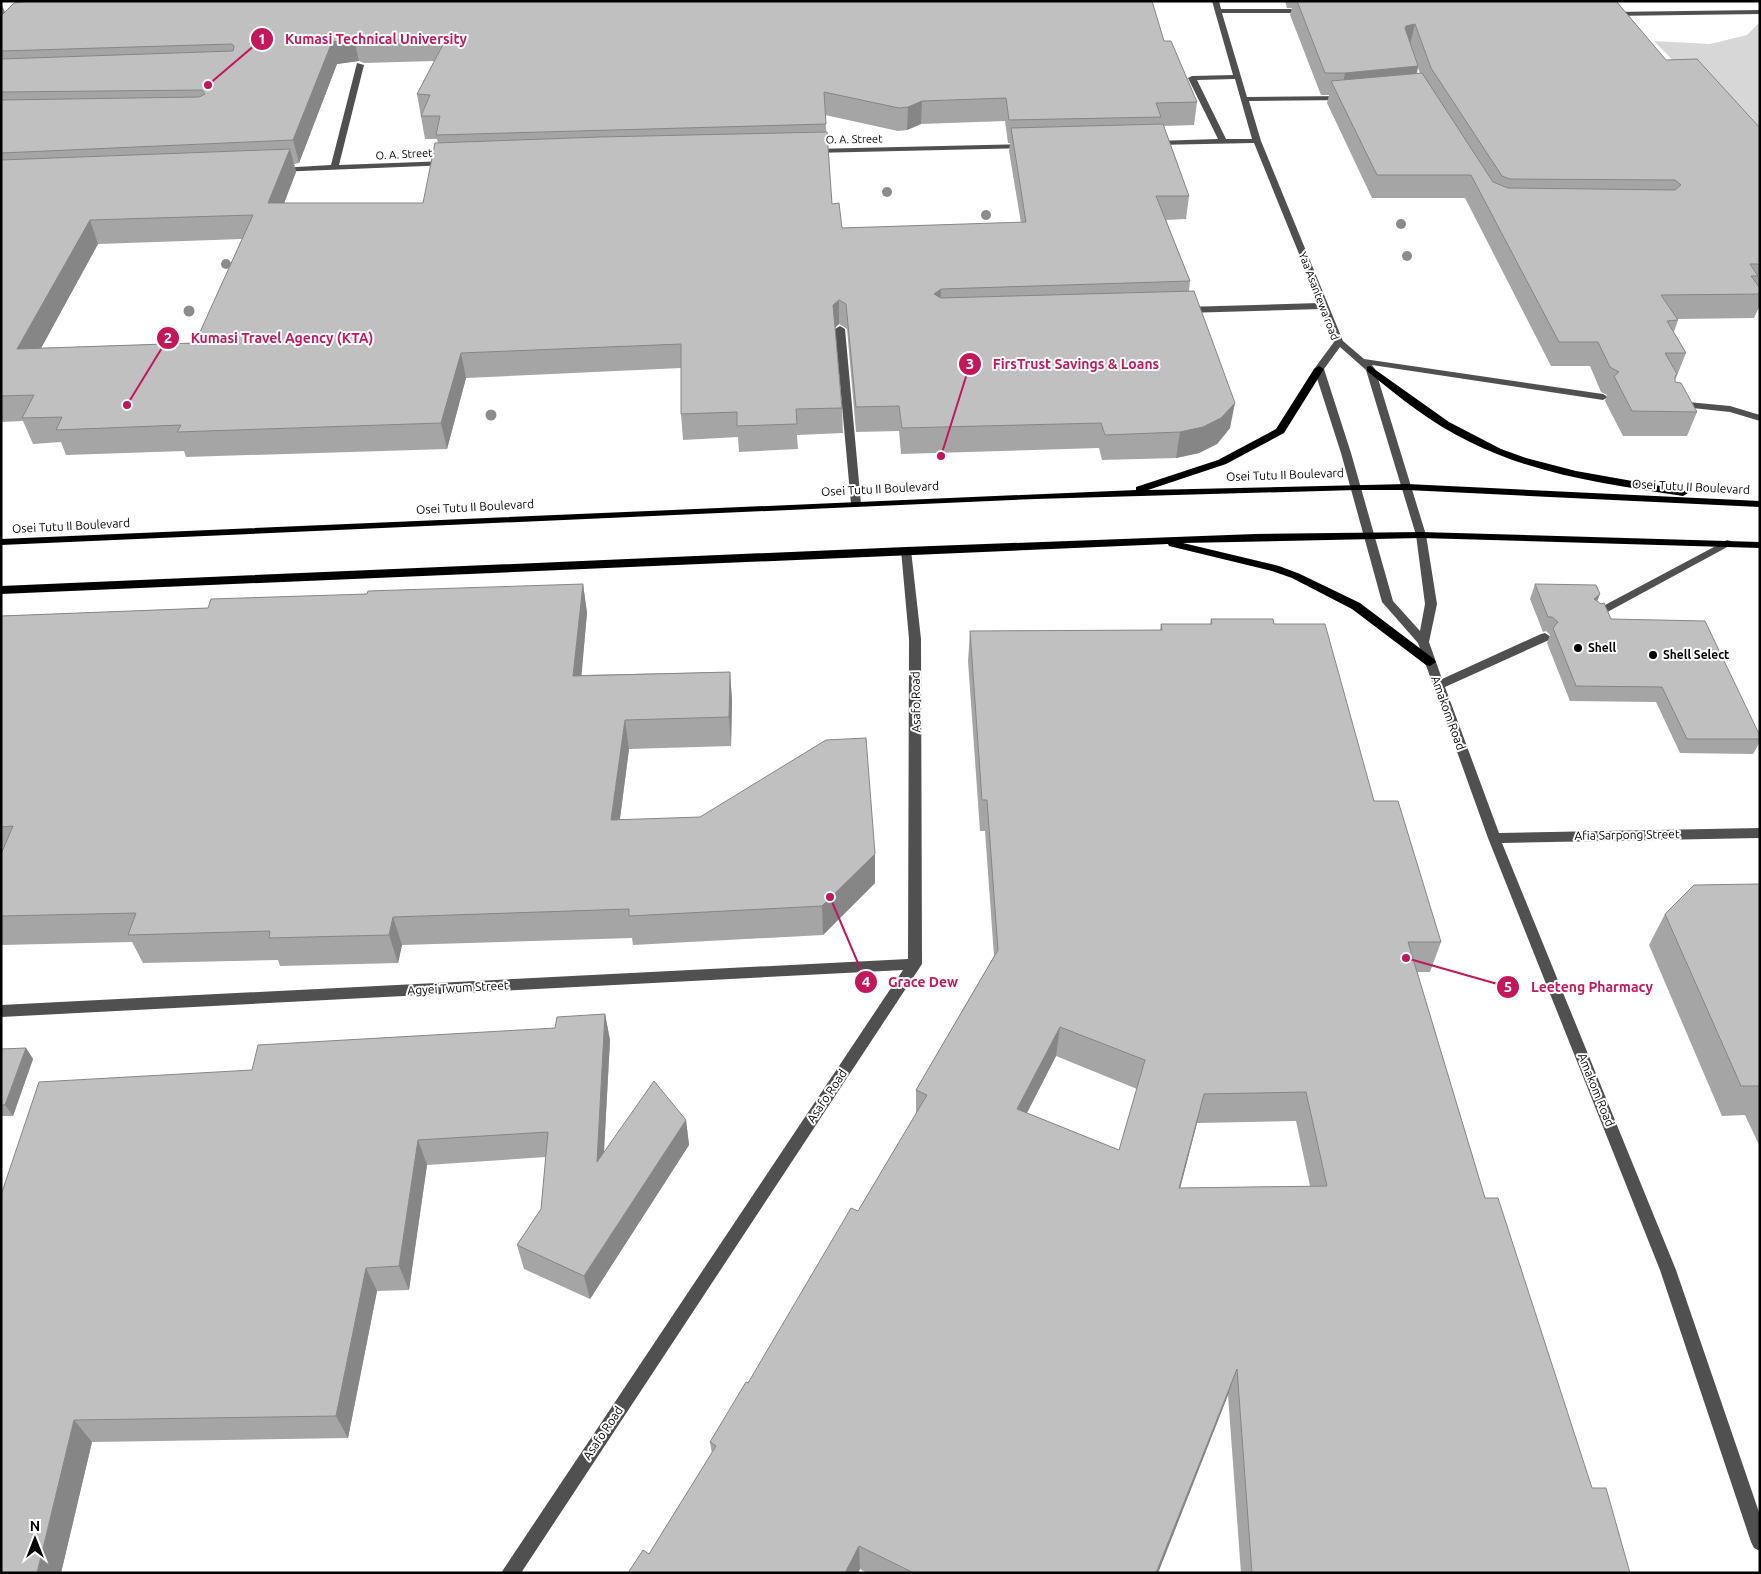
<svg xmlns="http://www.w3.org/2000/svg" width="1761" height="1574" font-family="Ubuntu,sans-serif">
<rect width="100%" height="100%" fill="#fff"/>
<!-- green -->
<path fill="#d7d7d7" d="M 1760,22 L 1760,149 L 1654,41 L 1710,44 L 1747,35 Z"/>
<g fill="none" stroke-linecap="round" stroke-linejoin="round">
<!-- minor -->
<path fill="#505050" fill-rule="evenodd" d="M 1212,1 L 1219,1 L 1221,9 L 1308,9 L 1311,11 L 1308,13 L 1222,13 L 1247,97 L 1344,96 L 1348,98 L 1344,100 L 1249,101 L 1261,141 L 1343,341 L 1364,359 L 1603,394 L 1608,397 L 1603,400 L 1372,365 L 1375,369 L 1426,535 L 1437,604 L 1429,642 L 1442,679 L 1541,634 L 1545,633 L 1551,637 L 1549,640 L 1445,687 L 1499,833 L 1760,828 L 1760,838 L 1502,843 L 1676,1270 L 1760,1515 L 1760,1551 L 1754,1548 L 1751,1542 L 1660,1270 L 1488,838 L 1418,643 L 1382,602 L 1341,453 L 1314,369 L 1334,342 L 1321,309 L 1185,313 L 1180,310 L 1185,307 L 1319,303 L 1254,143 L 1155,145 L 1151,143 L 1155,141 L 1218,139 L 1188,78 L 1192,76 L 1233,75 ZM 1235,79 L 1252,139 L 1226,139 L 1197,80 ZM 1340,347 L 1366,370 L 1416,535 L 1425,604 L 1420,631 L 1393,601 L 1351,453 L 1324,369 Z
M 1760,10 L 1760,14 L 1610,16 L 1607,14 L 1610,12 Z
M 357,63 L 364,65 L 339,165 L 447,161 L 450,161 L 450,165 L 277,172 L 277,168 L 280,168 L 331,165 Z
M 1025,144 L 1028,144 L 1028,148 L 812,153 L 808,151 L 812,149 Z
M 840,326 L 845,329 L 861,504 L 856,507 L 851,504 L 835,329 Z
M 1677,401 L 1730,406 L 1760,415 L 1760,421 L 1730,412 L 1674,406 L 1674,402 Z
M 1727,540 L 1731,541 L 1732,543 L 1731,545 L 1600,616 L 1596,617 L 1590,613 Z
M 906,547 L 911,550 L 921,639 L 922,964 L 521,1573 L 501,1573 L 903,970 L 1,1017 L 1,1005 L 908,959 L 909,639 L 901,550 Z"/>
<!-- major -->
<path fill="#000" fill-rule="evenodd" d="M 1319,366 L 1324,369 L 1284,433 L 1226,464 L 1148,490 L 1407,484 L 1760,501 L 1760,507 L 1407,490 L 1356,490 L 1035,499 L 1,545 L 1,539 L 1136,490 L 1136,487 L 1218,460 L 1276,429 L 1314,369 Z
M 1370,366 L 1449,422 L 1501,449 L 1526,458 L 1576,471 L 1683,490 L 1688,493 L 1683,496 C 1611,485 1536,475 1470,442 C 1432,424 1399,397 1367,371 L 1367,367 Z
M 1421,532 L 1760,542 L 1760,548 L 1421,538 L 1183,543 L 1279,566 L 1300,574 L 1360,603 L 1434,659 L 1436,662 L 1430,666 L 1426,665 L 1352,609 L 1292,578 L 1272,571 L 1169,546 L 1168,544 L 1,594 L 1,586 L 906,547 L 1255,534 Z"/>
</g>
<!-- trees -->
<g fill="#8c8c8c">
<circle cx="887" cy="192" r="5"/>
<circle cx="986" cy="215" r="5"/>
<circle cx="1401" cy="224" r="5"/>
<circle cx="1407" cy="256" r="5"/>
<circle cx="226" cy="264" r="5"/>
<circle cx="189" cy="311" r="5.5"/>
<circle cx="491" cy="415" r="5.5"/>
</g>
<!-- wall -->
<path fill="#a5a5a5" fill-rule="evenodd" d="M 1285,1 L 1616,1 L 1666,60 L 1760,128 L 1760,305 L 1754,318 L 1677,319 L 1678,320 L 1674,332 L 1686,353 L 1676,378 L 1675,379 L 1675,382 L 1697,412 L 1687,436 L 1623,436 L 1605,401 L 1607,395 L 1601,392 L 1590,366 L 1551,366 L 1465,198 L 1372,198 L 1327,103 L 1329,95 L 1321,95 L 1290,15 L 1292,8 L 1287,8 ZM 1418,68 L 1420,73 L 1417,74 Z
M 1,3 L 5,12 L 1164,41 L 1197,102 L 1194,125 L 1164,126 L 1189,196 L 1186,219 L 1166,220 L 1190,281 L 1189,291 L 1230,428 L 1217,444 L 1199,453 L 1176,458 L 1102,460 L 1099,448 L 901,454 L 899,431 L 856,432 L 847,329 L 839,324 L 835,328 L 842,408 L 843,433 L 797,435 L 798,449 L 739,452 L 738,437 L 683,440 L 681,414 L 681,368 L 466,378 L 447,449 L 186,457 L 184,451 L 66,455 L 61,442 L 33,444 L 23,421 L 1,422 ZM 359,61 L 364,63 L 434,61 L 417,94 L 425,139 L 437,139 L 438,143 L 423,203 L 284,203 L 296,172 L 294,164 L 299,163 L 337,64 ZM 825,115 L 898,131 L 907,130 L 921,124 L 1005,121 L 1008,143 L 1010,143 L 1009,151 L 1021,223 L 842,228 L 832,204 ZM 242,239 L 195,343 L 41,348 L 98,244 Z
M 583,584 L 587,613 L 581,675 L 730,672 L 732,701 L 731,746 L 629,749 L 620,819 L 875,854 L 875,883 L 823,935 L 633,945 L 632,938 L 402,945 L 398,963 L 280,966 L 278,960 L 143,963 L 132,942 L 1,945 L 1,616 L 208,608 L 367,594 Z
M 1535,584 L 1600,594 L 1597,601 L 1611,619 L 1760,736 L 1760,742 L 1753,754 L 1680,753 L 1656,702 L 1570,701 L 1547,643 L 1550,635 L 1546,631 L 1543,632 L 1530,599 Z
M 1211,619 L 1274,624 L 1374,801 L 1441,942 L 1430,972 L 1417,972 L 1485,1198 L 1592,1488 L 1630,1573 L 1241,1573 L 1228,1395 L 1158,1573 L 867,1573 L 860,1569 L 858,1573 L 628,1573 L 649,1554 L 712,1454 L 710,1442 L 858,1211 L 916,1114 L 916,1090 L 994,956 L 985,831 L 980,831 L 968,661 L 970,631 L 1160,630 L 1161,624 L 1210,624 ZM 1056,1056 L 1137,1089 L 1119,1150 L 1027,1113 ZM 1296,1121 L 1310,1186 L 1180,1188 L 1197,1123 Z
M 1760,884 L 1760,1147 L 1745,1115 L 1722,1116 L 1649,945 L 1665,914 Z
M 605,1014 L 610,1040 L 604,1152 L 686,1120 L 689,1145 L 590,1299 L 524,1269 L 517,1245 L 541,1209 L 546,1157 L 427,1165 L 409,1290 L 377,1291 L 348,1438 L 92,1442 L 61,1573 L 1,1195 L 252,1070 L 555,1028 Z
M 26,1048 L 33,1059 L 13,1116 L 1,1116 L 1,1049 Z"/>
<!-- shaded-wall -->
<path fill="#868686" d="M 1,3 L 9,24 L 1,34 Z
M 1415,24 L 1410,45 L 1405,28 L 1406,26 Z
M 354,39 L 359,61 L 337,64 L 299,163 L 293,140 L 332,42 Z
M 1418,66 L 1413,87 L 1341,95 L 1345,73 Z
M 922,101 L 921,124 L 907,130 L 908,107 Z
M 290,149 L 296,172 L 275,227 L 268,203 Z
M 90,220 L 98,244 L 27,374 L 17,349 Z
M 941,289 L 940,313 L 934,294 Z
M 839,300 L 839,324 L 833,329 L 833,305 Z
M 461,353 L 466,378 L 447,449 L 441,423 Z
M 1235,403 L 1230,428 L 1217,444 L 1199,453 L 1176,458 L 1180,432 Z
M 583,584 L 587,613 L 579,704 L 573,676 Z
M 1600,594 L 1594,609 L 1594,599 Z
M 730,672 L 732,701 L 731,746 L 729,717 Z
M 625,720 L 629,749 L 616,848 L 611,820 Z
M 875,854 L 875,883 L 823,935 L 822,906 Z
M 393,917 L 402,945 L 398,963 L 389,935 Z
M 605,1014 L 610,1040 L 602,1187 L 597,1162 Z
M 1060,1027 L 1056,1056 L 1014,1138 L 1017,1109 Z
M 26,1048 L 33,1059 L 13,1116 L 5,1105 Z
M 1204,1094 L 1197,1123 L 1173,1216 L 1179,1188 Z
M 686,1120 L 689,1145 L 590,1299 L 584,1276 Z
M 418,1140 L 427,1165 L 409,1290 L 399,1266 Z
M 366,1268 L 377,1291 L 348,1438 L 336,1416 Z
M 1237,1369 L 1228,1395 L 1158,1573 L 1156,1573 Z
M 74,1420 L 92,1442 L 61,1573 L 37,1573 Z
M 859,1546 L 860,1569 L 858,1573 L 845,1573 Z"/>
<!-- building -->
<path fill="#c0c0c0" stroke="#868686" fill-rule="evenodd" d="M 29,1 L 1152,1 L 1164,41 L 1171,41 L 1197,102 L 1156,103 L 1161,117 L 1009,120 L 1006,98 L 922,101 L 908,107 L 899,108 L 824,92 L 826,124 L 436,135 L 440,116 L 421,116 L 430,95 L 417,94 L 446,39 L 359,41 L 354,39 L 332,42 L 293,140 L 1,153 L 1,100 L 199,97 L 205,94 L 202,90 L 1,92 L 1,59 L 233,51 L 234,46 L 232,44 L 1,51 L 1,16 L 14,3 Z
M 1297,1 L 1616,1 L 1666,60 L 1697,59 L 1760,128 L 1760,264 L 1750,264 L 1758,276 L 1751,276 L 1760,288 L 1760,294 L 1661,295 L 1678,320 L 1667,321 L 1686,353 L 1665,353 L 1677,374 L 1675,376 L 1675,382 L 1681,383 L 1697,412 L 1632,411 L 1614,376 L 1619,372 L 1610,367 L 1598,342 L 1559,342 L 1471,175 L 1377,175 L 1331,81 L 1422,73 L 1493,182 L 1508,188 L 1675,190 L 1681,185 L 1675,180 L 1510,179 L 1502,176 L 1431,68 L 1415,24 L 1406,26 L 1405,28 L 1418,66 L 1345,73 L 1325,73 Z
M 1163,124 L 1189,196 L 1156,196 L 1190,281 L 941,289 L 934,294 L 941,298 L 1194,291 L 1235,403 L 1221,418 L 1203,427 L 1180,432 L 1105,435 L 1101,423 L 902,428 L 899,406 L 856,407 L 846,304 L 839,300 L 833,305 L 842,408 L 796,409 L 797,424 L 737,426 L 737,412 L 681,414 L 681,344 L 461,353 L 441,423 L 177,432 L 181,425 L 56,430 L 62,417 L 22,418 L 34,395 L 1,396 L 1,160 L 290,149 L 268,203 L 423,203 L 435,143 L 600,137 L 827,132 L 832,204 L 839,203 L 842,228 L 1026,222 L 1011,128 ZM 253,215 L 195,343 L 17,349 L 90,220 Z
M 583,584 L 573,676 L 730,672 L 729,717 L 625,720 L 611,820 L 700,817 L 826,740 L 866,738 L 875,854 L 822,906 L 629,916 L 629,909 L 393,917 L 389,935 L 269,938 L 270,931 L 128,935 L 136,913 L 1,916 L 1,854 L 13,826 L 1,827 L 1,616 L 208,608 L 211,599 L 367,594 L 368,591 Z
M 1535,584 L 1596,585 L 1600,594 L 1594,599 L 1601,604 L 1604,603 L 1611,619 L 1705,621 L 1760,736 L 1760,739 L 1687,739 L 1662,687 L 1576,686 L 1553,628 L 1558,622 L 1552,617 L 1548,617 Z
M 1211,619 L 1273,619 L 1274,624 L 1325,624 L 1374,801 L 1398,801 L 1441,942 L 1408,942 L 1485,1198 L 1498,1198 L 1592,1488 L 1606,1488 L 1630,1573 L 1252,1573 L 1237,1369 L 1156,1573 L 914,1573 L 859,1546 L 845,1573 L 628,1573 L 643,1550 L 649,1554 L 716,1446 L 710,1442 L 746,1382 L 748,1383 L 851,1208 L 858,1211 L 927,1095 L 916,1090 L 998,950 L 987,800 L 982,800 L 970,631 L 1162,630 L 1161,624 L 1212,624 ZM 1060,1027 L 1145,1060 L 1119,1150 L 1017,1109 ZM 1306,1092 L 1327,1186 L 1179,1188 L 1204,1094 Z
M 1760,884 L 1760,1086 L 1741,1086 L 1665,914 L 1694,885 Z
M 605,1014 L 597,1162 L 654,1081 L 686,1120 L 584,1276 L 517,1245 L 541,1209 L 548,1132 L 418,1140 L 399,1266 L 366,1268 L 336,1416 L 74,1420 L 37,1573 L 1,1573 L 1,1195 L 39,1082 L 252,1070 L 258,1045 L 555,1028 L 557,1017 Z
M 26,1048 L 5,1105 L 1,1105 L 1,1049 Z"/>
<!-- markers -->
<g fill="#000" stroke="#fff" stroke-width="2">
<circle cx="1578" cy="648" r="5"/>
<circle cx="1653" cy="655" r="5"/>
</g>
<g text-anchor="middle" stroke-width="4" stroke-linejoin="round" paint-order="stroke">
<!-- far-street labels -->
<g font-size="11" fill="#000" stroke="#fff">
<text transform="translate(854 139) rotate(-1)" y="4">O. A. Street</text>
<text transform="translate(404 154) rotate(-3)" y="4">O. A. Street</text>
<text transform="translate(1319 296) rotate(69)" y="4">Yaa Asantewa road</text>
</g>
<!-- street labels -->
<g font-size="12" fill="#000" stroke="#fff">
<text transform="translate(1285 475) rotate(-2)" y="4">Osei Tutu II Boulevard</text>
<text transform="translate(1691 487) rotate(3)" y="4">Osei Tutu II Boulevard</text>
<text transform="translate(880 489) rotate(-3)" y="4">Osei Tutu II Boulevard</text>
<text transform="translate(475 507) rotate(-3)" y="4">Osei Tutu II Boulevard</text>
<text transform="translate(71 526) rotate(-3)" y="4">Osei Tutu II Boulevard</text>
<text transform="translate(916 702) rotate(-91)" y="4">Asafo Road</text>
<text transform="translate(1448 713) rotate(70)" y="4">Amakom Road</text>
<text transform="translate(1627 835) rotate(-1)" y="4">Afia Sarpong Street</text>
<text transform="translate(458 988) rotate(-3)" y="4">Agyei Twum Street</text>
<text transform="translate(1596 1090) rotate(68)" y="4">Amakom Road</text>
<text transform="translate(827 1096) rotate(-56)" y="4">Asafo Road</text>
<text transform="translate(603 1433) rotate(-56)" y="4">Asafo Road</text>
</g>
<!-- poi labels -->
<g font-size="12" font-weight="bold" fill="#000" stroke="#fff" text-anchor="start">
<text x="1588" y="652">Shell</text>
<text x="1663" y="659">Shell Select</text>
</g>
</g>
<!-- callouts -->
<path fill="none" stroke="#c2185b" stroke-width="2" d="M208 85L262 39M127 405L168 338M941 456L970 364M830 897L866 982M1406 958L1508 987"/>
<g fill="#c2185b" stroke="#fff" stroke-width="2">
<circle cx="208" cy="85" r="5"/>
<circle cx="127" cy="405" r="5"/>
<circle cx="941" cy="456" r="5"/>
<circle cx="830" cy="897" r="5"/>
<circle cx="1406" cy="958" r="5"/>
<circle cx="262" cy="39" r="12"/>
<circle cx="168" cy="338" r="12"/>
<circle cx="970" cy="364" r="12"/>
<circle cx="866" cy="982" r="12"/>
<circle cx="1508" cy="987" r="12"/>
</g>
<g font-size="15" text-anchor="middle" font-weight="bold" fill="#fff">
<text x="262" y="44">1</text>
<text x="168" y="343">2</text>
<text x="970" y="369">3</text>
<text x="866" y="987">4</text>
<text x="1508" y="992">5</text>
</g>
<g font-size="14" text-anchor="middle" font-weight="bold" fill="#c2185b" stroke="#fff" stroke-width="4" stroke-linejoin="round" paint-order="stroke">
<text x="376" y="44">Kumasi Technical University</text>
<text x="282" y="343">Kumasi Travel Agency (KTA)</text>
<text x="1076" y="369">FirsTrust Savings &amp; Loans</text>
<text x="923" y="987">Grace Dew</text>
<text x="1592" y="992">Leeteng Pharmacy</text>
</g>
<!-- border -->
<rect width="1761" height="1574" fill="none" stroke="#000000" stroke-width="5"/>
<!-- north arrow -->
<g transform="translate(35 1539)" stroke="#ffffff" stroke-width="4" paint-order="stroke">
<path d="M0-4L9 19L0 12L-9 19Z" fill="#000000"/>
<text y="-8" font-size="14" font-weight="bold" text-anchor="middle" fill="#000000">N</text>
</g>
</svg>
